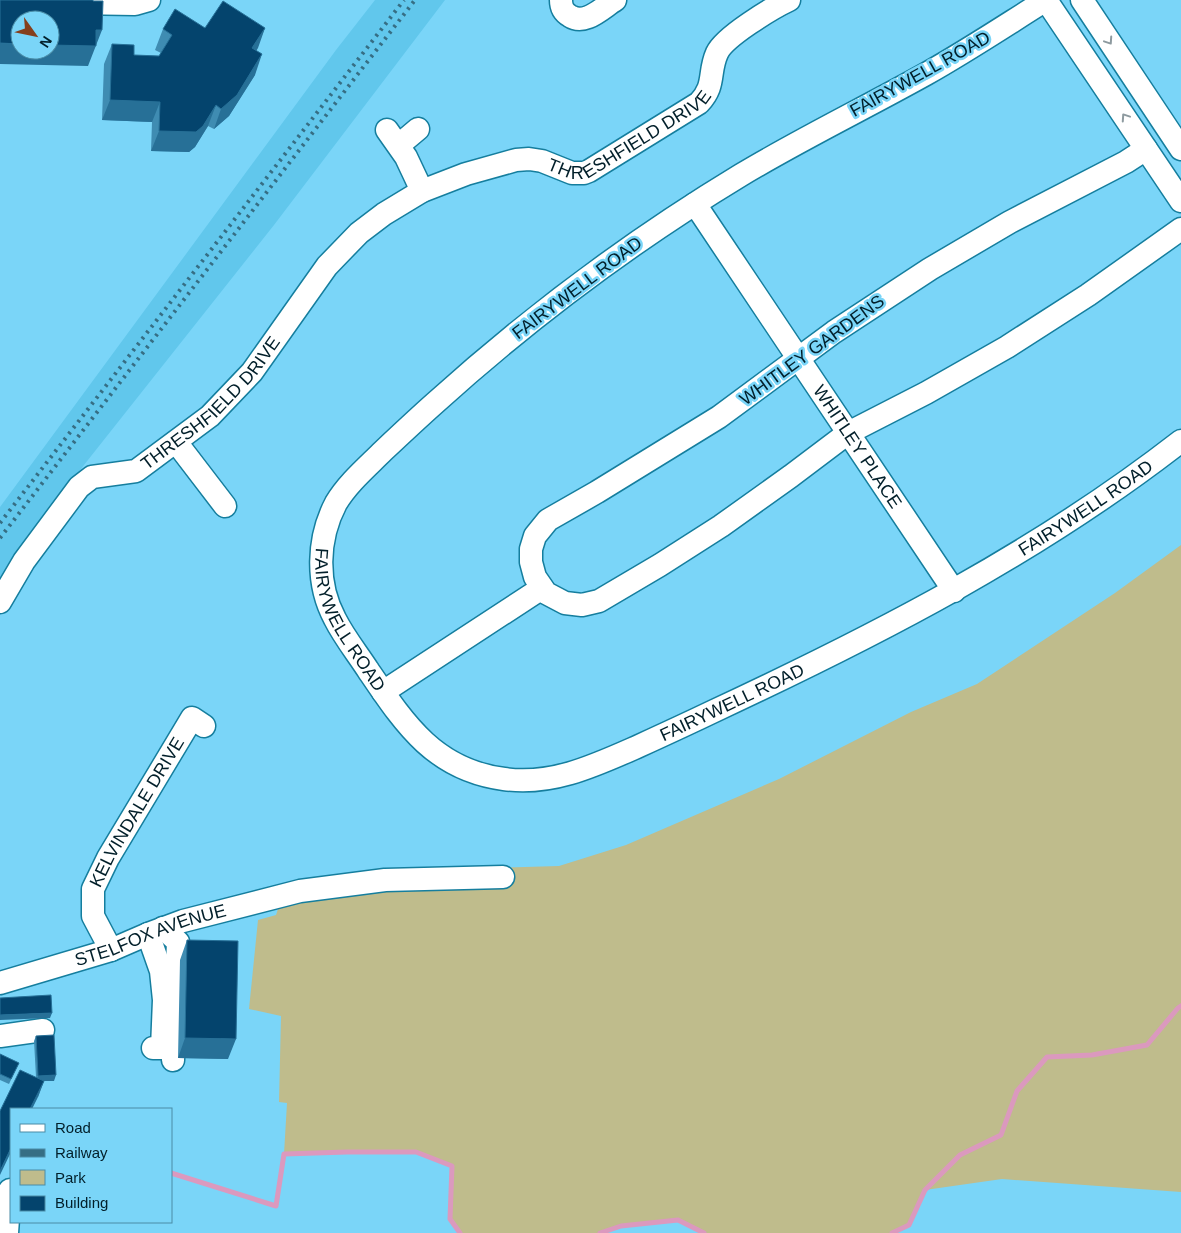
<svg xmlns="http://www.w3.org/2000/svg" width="1181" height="1233" font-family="Arial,sans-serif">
<rect width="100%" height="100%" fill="#7ad5f8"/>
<!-- built -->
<path fill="#61c7ec" d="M 375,0 L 445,0 L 274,225 L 84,465 L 0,579 L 0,507 L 336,50 Z"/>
<!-- green -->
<path fill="#bfbc8c" d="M 1181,545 L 1181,1192 L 1002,1179 L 925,1190 L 909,1225 L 892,1233 L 704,1233 L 678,1220 L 621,1226 L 600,1233 L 460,1233 L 450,1219 L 451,1166 L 416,1152 L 347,1152 L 284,1154 L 287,1103 L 279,1102 L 281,1016 L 249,1009 L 258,920 L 276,915 L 285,888 L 494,868 L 559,866 L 626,845 L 779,779 L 911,712 L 977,684 L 1115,593 Z"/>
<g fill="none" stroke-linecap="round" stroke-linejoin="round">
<!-- stream -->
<path stroke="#db99be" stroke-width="5" d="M 171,1173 L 276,1206 L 284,1154 L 347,1152 L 416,1152 L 452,1166 L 450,1219 L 460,1233
M 600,1233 L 621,1226 L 678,1220 L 704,1233
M 892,1233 L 909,1225 L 925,1190 L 960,1155 L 1001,1135 L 1017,1091 L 1047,1057 L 1092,1055 L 1147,1045 L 1178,1008 L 1181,1006"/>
<!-- minor casing -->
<g stroke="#157e9e" stroke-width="25">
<g id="minor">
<path d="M 561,0 C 561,7 563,12 570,16 C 585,26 602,8 615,0"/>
<path id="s1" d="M 1046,0 C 1006,25 967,51 926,74 C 865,108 801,139 741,175 C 632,241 529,318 435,403 C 417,419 400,435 383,451 C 367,467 348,483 336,503 C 317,539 316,584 335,619 C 344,637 357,653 368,670 C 404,723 434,770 504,779 C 552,786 596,765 639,746 C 663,735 687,724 712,712 C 877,635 1037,553 1181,441"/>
<path d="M 1046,0 L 1181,201"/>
<path d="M 1082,0 L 1181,149"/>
<path d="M 73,3 L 135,4 L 149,0"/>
<path d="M 387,130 L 406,157 L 422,191"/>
<path d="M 399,145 L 418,129"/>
<path d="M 1146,149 L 1126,162 L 1010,222 L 930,269 L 834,332 L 719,417 L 597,492 L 548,520 L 535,536 L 531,549 L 531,562 L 535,577 L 546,593 L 565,603 L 582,605 L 599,601 L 660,565 L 721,526 L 791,476 L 848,433 L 926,393 L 1007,347 L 1088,295 L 1181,229"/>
<path id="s2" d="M 695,204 L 954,591"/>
<path d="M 176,442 L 225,506"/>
<path id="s3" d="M 0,602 L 24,561 L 79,487 L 92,477 L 136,471 L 210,416 L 252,372 L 327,266 L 359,233 L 384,214 L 422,191 L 466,174 L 516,160 L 529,159 L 542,161 L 572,173 L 584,173 L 589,171 L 699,103 C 716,85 708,73 717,53 C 724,37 772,8 789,0"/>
<path d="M 383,692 L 542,588"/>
<path d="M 163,928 L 178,942 L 173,1060"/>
<path d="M 148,934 L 161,971 L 164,1000 L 162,1048 L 153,1048"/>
<path id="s4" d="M 111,950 L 93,916 L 93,889 L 108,858 L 192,718 L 204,726"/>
<path id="s5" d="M 0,983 L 111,950 L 148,934 L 183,921 L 300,891 L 385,880 L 503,877"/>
<path d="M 0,1036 L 43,1030"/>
<path d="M 7,1233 L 10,1190"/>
</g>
</g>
<!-- minor -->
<use href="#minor" stroke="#fff" stroke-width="22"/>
<!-- rail -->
<path stroke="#366e84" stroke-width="4" stroke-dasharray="2.5 5" stroke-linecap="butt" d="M 0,523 L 404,0
M 0,538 L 415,0"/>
</g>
<!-- wall -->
<path fill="#3f8cb2" d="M 265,28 L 256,50 L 255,75 L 229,116 L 214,129 L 208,126 L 195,147 L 189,152 L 151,151 L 152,122 L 102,120 L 104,64 L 112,44 L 134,55 L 159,56 L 161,53 L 155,50 L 163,29 Z
M 187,940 L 228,1059 L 178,1058 L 180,960 Z
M 36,1036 L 54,1081 L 44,1081 L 38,1097 L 36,1077 L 34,1041 Z
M 0,1054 L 19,1063 L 9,1084 L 0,1080 Z"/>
<!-- shaded-wall -->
<path fill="#277097" d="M 265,28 L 258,48 L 245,69 L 252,48 Z
M 96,30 L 102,30 L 88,66 L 0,64 L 0,43 L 20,44 L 20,50 L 50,50 L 50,45 Z
M 262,54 L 255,75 L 229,116 L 214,129 L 221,109 Z
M 110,100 L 160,102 L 152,122 L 102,120 Z
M 216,105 L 208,126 L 195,147 L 189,152 L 151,151 L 159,131 Z
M 52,1013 L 50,1018 L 0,1020 L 0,1015 Z
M 185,1038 L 236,1039 L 228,1059 L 178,1058 Z
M 56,1075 L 54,1081 L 44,1081 L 38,1097 L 32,1109 L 30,1109 L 38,1076 Z
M 11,1148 L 11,1152 L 0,1175 L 0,1171 Z"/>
<!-- building -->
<path fill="#04446d" stroke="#277097" d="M 0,0 L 93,0 L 93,1 L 103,1 L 102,30 L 96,30 L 96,46 L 50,45 L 50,20 L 20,20 L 20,44 L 0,43 Z
M 223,1 L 265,28 L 252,48 L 262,54 L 237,95 L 221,109 L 216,105 L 203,126 L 196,132 L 159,131 L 160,102 L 110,100 L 112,44 L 134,45 L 134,55 L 159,56 L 172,35 L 163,29 L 175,9 L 205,28 Z
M 187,940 L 238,941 L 236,1039 L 185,1038 Z
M 51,995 L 52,1013 L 0,1015 L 0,998 Z
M 54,1035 L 56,1075 L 38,1076 L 36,1036 Z
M 0,1054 L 19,1063 L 11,1079 L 0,1074 Z
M 20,1070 L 44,1081 L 30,1109 L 11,1109 L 11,1148 L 0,1171 L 0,1111 Z"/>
<!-- one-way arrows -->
<defs><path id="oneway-chevron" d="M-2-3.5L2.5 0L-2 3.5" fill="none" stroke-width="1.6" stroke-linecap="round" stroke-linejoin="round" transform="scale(1.25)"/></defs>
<g stroke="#8d9a9f">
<use href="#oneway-chevron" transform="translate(1109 41) rotate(56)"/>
<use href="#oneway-chevron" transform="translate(1125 117) rotate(-124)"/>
</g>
<g text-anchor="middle" stroke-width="5" stroke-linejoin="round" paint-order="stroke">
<!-- street labels -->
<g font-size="18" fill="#021f2a" stroke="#7ad5f8">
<text transform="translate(920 74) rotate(-29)" y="6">FAIRYWELL ROAD</text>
<text dy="6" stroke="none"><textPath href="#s3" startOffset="830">THRESHFIELD DRIVE</textPath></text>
<text transform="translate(577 288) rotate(-37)" y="6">FAIRYWELL ROAD</text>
<text transform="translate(812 350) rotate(-36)" y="6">WHITLEY GARDENS</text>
<text dy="6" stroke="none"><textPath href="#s3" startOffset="302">THRESHFIELD DRIVE</textPath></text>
<text dy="6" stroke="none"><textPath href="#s2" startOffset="292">WHITLEY PLACE</textPath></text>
<text dy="6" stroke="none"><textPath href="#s1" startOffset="1885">FAIRYWELL ROAD</textPath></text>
<text dy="6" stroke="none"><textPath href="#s1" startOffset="1001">FAIRYWELL ROAD</textPath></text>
<text dy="6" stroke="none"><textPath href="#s1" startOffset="1481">FAIRYWELL ROAD</textPath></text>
<text dy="6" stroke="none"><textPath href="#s4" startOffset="154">KELVINDALE DRIVE</textPath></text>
<text dy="6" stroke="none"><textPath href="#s5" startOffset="158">STELFOX AVENUE</textPath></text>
</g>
</g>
<!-- legend -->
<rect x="10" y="1108" width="162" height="115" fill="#7ad5f8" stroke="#4a8ca6"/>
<rect x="20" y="1124" width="25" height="8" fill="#ffffff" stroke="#4a8ca6"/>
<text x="55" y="1133" font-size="15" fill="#021f2a">Road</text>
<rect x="20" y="1149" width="25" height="8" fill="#366e84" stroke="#4a8ca6"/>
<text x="55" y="1158" font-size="15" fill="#021f2a">Railway</text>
<rect x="20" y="1170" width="25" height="15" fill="#bfbc8c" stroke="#4a8ca6"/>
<text x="55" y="1183" font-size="15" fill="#021f2a">Park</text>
<rect x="20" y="1196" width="25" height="15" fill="#04446d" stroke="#4a8ca6"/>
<text x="55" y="1208" font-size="15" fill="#021f2a">Building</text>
<!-- north arrow -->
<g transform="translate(35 35) rotate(123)"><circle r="24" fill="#7ad5f8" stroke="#4a8ca6"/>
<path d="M0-4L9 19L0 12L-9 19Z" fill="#853f1c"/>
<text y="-8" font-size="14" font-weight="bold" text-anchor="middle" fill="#021f2a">N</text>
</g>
</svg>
